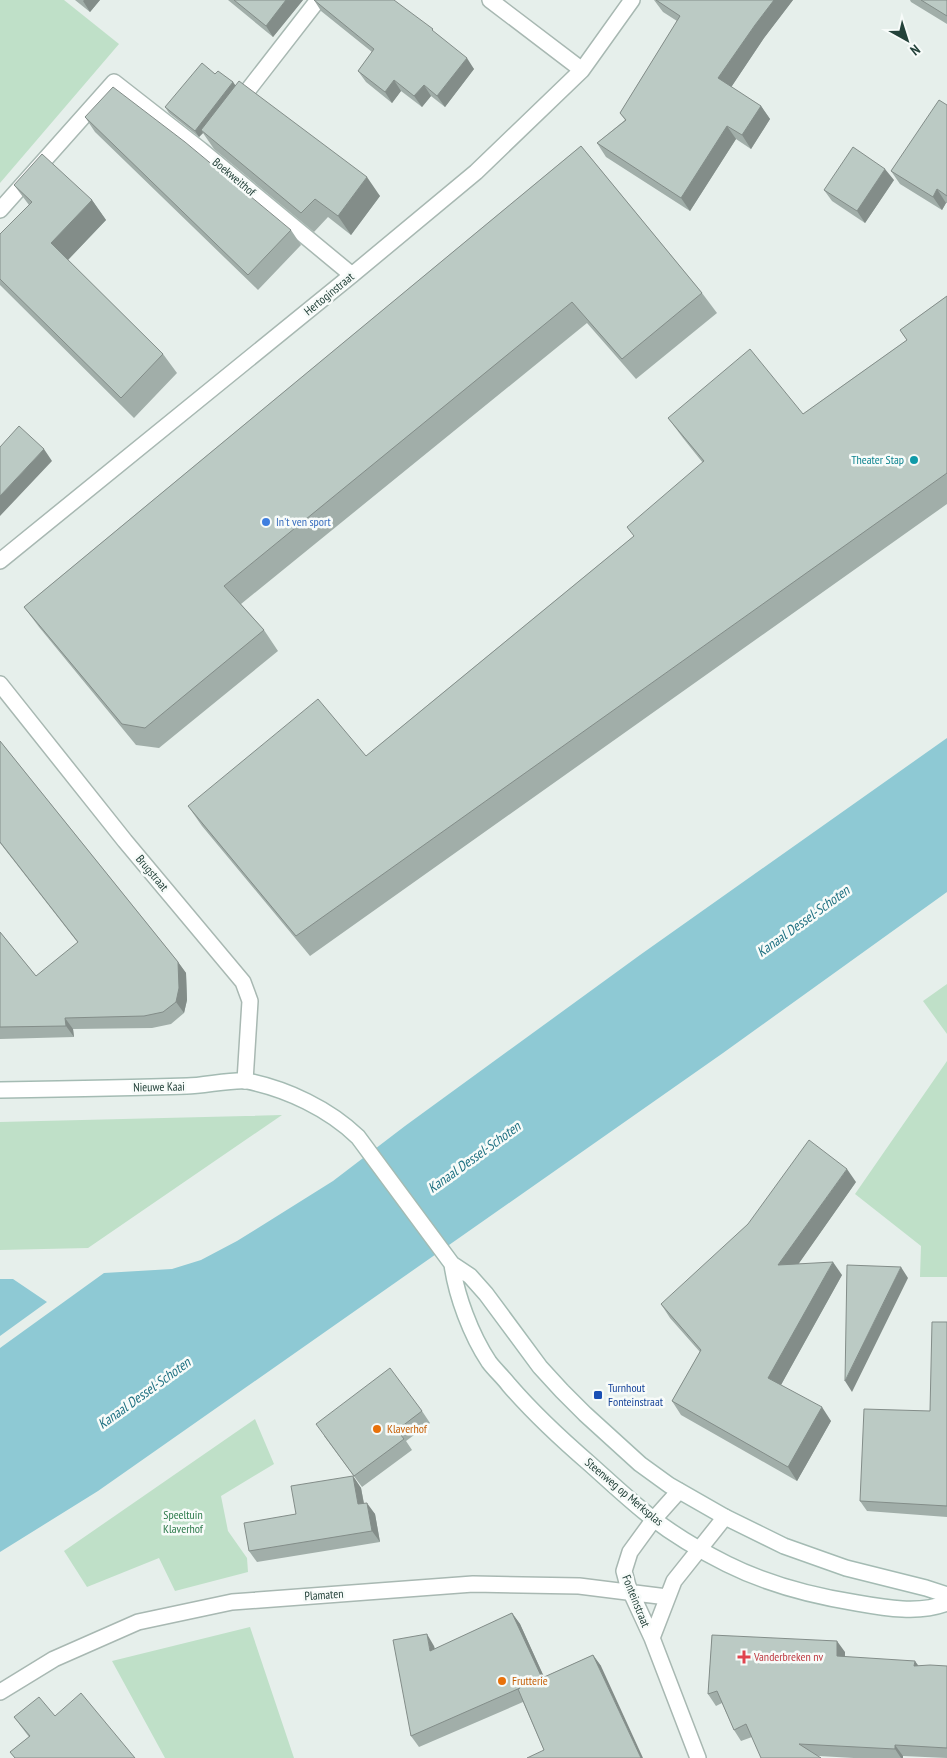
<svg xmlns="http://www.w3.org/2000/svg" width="947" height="1758" font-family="'PT Sans Narrow',sans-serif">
<rect width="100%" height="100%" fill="#e6efeb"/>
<!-- green -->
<path fill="#bfe0c8" d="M 0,0 L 64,0 L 119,44 L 0,183 Z
M 947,984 L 947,1034 L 923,1001 Z
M 947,1061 L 947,1277 L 920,1277 L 921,1246 L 855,1194 Z
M 282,1115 L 88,1248 L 0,1250 L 0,1122 Z
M 255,1419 L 274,1464 L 221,1496 L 228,1531 L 247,1558 L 248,1572 L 175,1591 L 159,1558 L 87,1587 L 64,1551 Z
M 250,1627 L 294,1758 L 165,1758 L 112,1661 Z"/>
<!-- water -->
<path fill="#8ec9d4" d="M 947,738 L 947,892 L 723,1053 L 98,1491 L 0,1552 L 0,1348 L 104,1273 L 172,1269 L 201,1260 L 237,1241 L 333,1181 L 405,1126 L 640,955 Z
M 0,1279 L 13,1279 L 47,1302 L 0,1336 Z"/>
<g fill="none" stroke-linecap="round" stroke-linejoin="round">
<!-- street casing -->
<g stroke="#a8b8b2" stroke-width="18">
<path id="street" d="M 490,0 L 582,70
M 238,103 L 318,0
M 0,210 L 114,82 L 201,150 L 352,275
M 0,561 L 352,275 L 476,172 L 582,70 L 632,0
M 0,684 L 125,841 L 243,982 L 250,1001 L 245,1081
M 679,1491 L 654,1519 L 630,1552 L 624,1571 L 628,1586 L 652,1638 L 698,1758
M 652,1638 L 674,1581 L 725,1517
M 0,1692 L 54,1659 L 138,1622 L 232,1602 L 473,1584 L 579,1586 L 667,1597"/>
</g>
<!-- secondary casing -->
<g stroke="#a4bbb3" stroke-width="18">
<path id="secondary" d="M 0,1090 C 62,1089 124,1088 187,1086 C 203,1086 233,1079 247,1081 C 287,1089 329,1109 358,1137 L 452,1264 L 470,1276 L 486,1294 L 540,1367 L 562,1391 L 585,1414 L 640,1464 L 669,1485 L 725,1517 L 784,1546 L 846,1568 L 926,1588 L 947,1595
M 452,1264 C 456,1295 471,1335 489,1362 C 495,1370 503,1377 509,1385 C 534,1414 561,1439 590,1464 C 609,1481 627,1498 647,1514 C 672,1534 699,1550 727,1564 C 767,1584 813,1596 857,1603 C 885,1608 920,1614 947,1603"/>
</g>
<!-- street -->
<use href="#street" stroke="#fff" stroke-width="15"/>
<!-- secondary -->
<use href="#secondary" stroke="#fff" stroke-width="15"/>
</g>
<!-- wall -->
<path fill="#a1aea9" d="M 75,0 L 100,0 L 90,12 Z
M 228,0 L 303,0 L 273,37 Z
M 314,0 L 438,35 L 474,69 L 445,107 L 431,96 L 422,107 L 401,91 L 392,103 L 366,82 L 358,71 L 372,52 L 321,11 Z
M 654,0 L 793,0 L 764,38 L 731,87 L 761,106 L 770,119 L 751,149 L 736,139 L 690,211 L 606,157 L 597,143 L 625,120 L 620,113 L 677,21 L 663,12 Z
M 910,0 L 947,0 L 947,24 L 911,2 Z
M 215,74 L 233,82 L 236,86 L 380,196 L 351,235 L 328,217 L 314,232 L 214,149 L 203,133 L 199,137 L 169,113 L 165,107 Z
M 947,105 L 947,203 L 946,203 L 942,210 L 900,184 L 891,171 Z
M 85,117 L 291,230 L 301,245 L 258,290 L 95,132 Z
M 581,146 L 702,293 L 717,313 L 636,379 L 587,323 L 241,604 L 264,630 L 278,651 L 159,748 L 136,745 L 39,627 L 24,607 Z
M 894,180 L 865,223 L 832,201 L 824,190 Z
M 14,185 L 92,200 L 106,220 L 68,260 L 163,354 L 177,373 L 134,418 L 0,285 L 0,234 L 29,205 Z
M 947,296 L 947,504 L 310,956 L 202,826 L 188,806 L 366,756 L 634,536 L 703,463 L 683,438 L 668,418 L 803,414 L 907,340 L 900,330 Z
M 0,741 L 178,962 L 186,973 L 187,1000 L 184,1013 L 171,1024 L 152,1028 L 73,1029 L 74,1037 L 0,1039 L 0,932 L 36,976 L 78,943 L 0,843 Z
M 856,1182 L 798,1264 L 842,1275 L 781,1385 L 831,1421 L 797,1481 L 681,1415 L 672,1401 L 700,1352 L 670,1318 L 661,1304 Z
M 947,1322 L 947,1517 L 867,1511 L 860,1501 L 930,1411 Z
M 422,1411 L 430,1423 L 406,1441 L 412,1450 L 362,1487 L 324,1436 Z
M 353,1476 L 361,1488 L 364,1503 L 375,1514 L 380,1542 L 257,1562 L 249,1551 L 296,1514 Z
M 512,1613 L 520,1624 L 544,1677 L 593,1655 L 601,1666 L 544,1750 L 523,1702 L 419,1747 L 411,1736 L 434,1646 L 435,1649 Z
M 712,1635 L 845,1652 L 845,1657 L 919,1666 L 947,1666 L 947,1758 L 903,1756 L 903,1758 L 854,1758 L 819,1756 L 752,1737 L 741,1741 L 734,1730 L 722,1703 L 716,1706 L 708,1694 Z
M 55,1716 L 135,1758 L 15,1758 L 10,1752 L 29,1737 L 14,1717 Z"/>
<!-- shaded-wall -->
<path fill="#838d89" d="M 84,0 L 100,0 L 90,12 L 83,1 Z
M 286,0 L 303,0 L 273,37 L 266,26 Z
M 774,0 L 793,0 L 764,38 L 728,92 L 718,78 L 755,25 Z
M 467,58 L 474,69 L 445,107 L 437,96 Z
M 394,80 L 401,91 L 392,103 L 385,92 Z
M 233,82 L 237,88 L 201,130 L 203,133 L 199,137 L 195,131 Z
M 424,85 L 431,96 L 422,107 L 414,96 Z
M 761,106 L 770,119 L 751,149 L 742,135 Z
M 727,126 L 736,139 L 690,211 L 681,198 Z
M 885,169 L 894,180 L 865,223 L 857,211 Z
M 367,177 L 380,196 L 351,235 L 338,216 Z
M 937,189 L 946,203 L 942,210 L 933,197 Z
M 92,200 L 106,220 L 65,263 L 51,243 Z
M 44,449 L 52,461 L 0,516 L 0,496 Z
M 178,962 L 186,973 L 187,1000 L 184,1013 L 176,1002 Z
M 65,1018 L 73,1029 L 74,1037 L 66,1026 Z
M 847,1169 L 856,1182 L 788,1279 L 778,1265 Z
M 833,1262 L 842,1275 L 777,1392 L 768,1378 Z
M 901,1267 L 908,1278 L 852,1392 L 845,1381 Z
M 822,1407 L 831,1421 L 797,1481 L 788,1467 Z
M 353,1476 L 361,1488 L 366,1516 L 358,1504 Z
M 367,1503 L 375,1514 L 380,1542 L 372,1531 Z
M 512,1613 L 520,1624 L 550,1690 L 542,1678 Z
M 427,1634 L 434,1646 L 437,1663 L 430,1651 Z
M 837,1641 L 845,1652 L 845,1668 L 837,1656 Z
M 593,1655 L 601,1666 L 643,1758 L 641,1758 Z
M 915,1661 L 923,1672 L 914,1666 Z
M 895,1745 L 903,1756 L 903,1758 L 901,1758 L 895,1749 Z"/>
<!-- building -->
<path fill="#bbcac4" stroke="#838d89" d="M 234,0 L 286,0 L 266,26 Z
M 314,0 L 394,0 L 406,9 L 433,29 L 432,30 L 467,58 L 437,96 L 424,85 L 414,96 L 394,80 L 385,92 L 358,71 L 374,49 Z
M 656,0 L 774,0 L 755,25 L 718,78 L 761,106 L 742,135 L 727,126 L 681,198 L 597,143 L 626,120 L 620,113 L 680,16 Z
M 921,0 L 947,0 L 947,16 Z
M 202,63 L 215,74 L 218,71 L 233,82 L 195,131 L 165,107 Z
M 239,81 L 367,177 L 338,216 L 315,199 L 301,213 L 201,130 Z
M 113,87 L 185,142 L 291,230 L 248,275 L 85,117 Z
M 939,100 L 947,105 L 947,196 L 937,189 L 933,197 L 891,171 Z
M 581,146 L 702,293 L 622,359 L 572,302 L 224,586 L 264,630 L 145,728 L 122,724 L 24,607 Z
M 853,147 L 885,169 L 857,211 L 824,190 Z
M 42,154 L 92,200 L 51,243 L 163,354 L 121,398 L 0,279 L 0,234 L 32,202 L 14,185 Z
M 947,296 L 947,473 L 296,936 L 188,806 L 318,699 L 366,756 L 634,536 L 627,527 L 704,461 L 668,418 L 750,349 L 803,414 L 907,340 L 900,330 Z
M 19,426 L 44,449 L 0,496 L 0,447 Z
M 0,741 L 178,962 L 179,988 L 176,1002 L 163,1012 L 144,1016 L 65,1018 L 66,1026 L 0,1027 L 0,932 L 36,976 L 78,942 L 0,842 Z
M 809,1140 L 847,1169 L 778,1265 L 833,1262 L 768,1378 L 822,1407 L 788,1467 L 672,1401 L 701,1350 L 661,1304 L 748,1224 Z
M 847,1265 L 901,1267 L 845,1381 Z
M 932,1322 L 947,1322 L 947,1506 L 860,1501 L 864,1409 L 930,1411 Z
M 390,1368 L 422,1411 L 397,1430 L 404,1439 L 354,1476 L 316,1424 Z
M 353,1476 L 358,1504 L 367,1503 L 372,1531 L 249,1551 L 244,1523 L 296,1514 L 291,1486 Z
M 512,1613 L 542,1678 L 593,1655 L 641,1758 L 527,1758 L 544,1750 L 518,1689 L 520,1688 L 411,1736 L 393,1640 L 427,1634 L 430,1651 Z
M 712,1635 L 837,1641 L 837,1656 L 915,1661 L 914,1666 L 930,1665 L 947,1666 L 947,1748 L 895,1745 L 895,1749 L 799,1744 L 821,1758 L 761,1758 L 746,1724 L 734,1730 L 717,1691 L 708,1694 Z
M 81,1693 L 135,1758 L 15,1758 L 10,1752 L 30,1736 L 14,1717 L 39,1697 L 55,1716 Z"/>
<!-- markers -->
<circle fill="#0f9aa8" stroke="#f7fbf9" stroke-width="2" cx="914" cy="460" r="5"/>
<circle fill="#3f7fe0" stroke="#f7fbf9" stroke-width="2" cx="266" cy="522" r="5"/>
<rect fill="#1a4fb4" stroke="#f7fbf9" stroke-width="2" x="593" y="1390" width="10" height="10" rx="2.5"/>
<g fill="#e8710a" stroke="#f7fbf9" stroke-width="2">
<circle cx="377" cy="1429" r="5"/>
<circle cx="502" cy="1681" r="5"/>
</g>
<path fill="#e0444e" stroke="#f7fbf9" stroke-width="2" d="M741.5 1649.5h5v5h5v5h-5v5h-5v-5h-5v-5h5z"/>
<g text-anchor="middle" stroke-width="5" stroke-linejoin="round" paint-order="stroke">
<!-- street labels -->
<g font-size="12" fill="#24423a" stroke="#f7fbf9">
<text transform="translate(234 177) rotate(40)" y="4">Boekweithof</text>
<text transform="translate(329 294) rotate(-39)" y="4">Hertoginstraat</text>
<text transform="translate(152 873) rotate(50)" y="4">Brugstraat</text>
<text transform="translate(159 1087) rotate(-1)" y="4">Nieuwe Kaai</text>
<text transform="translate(624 1492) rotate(40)" y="4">Steenweg op Merksplas</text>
<text transform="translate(324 1595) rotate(-4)" y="4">Plamaten</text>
<text transform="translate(636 1601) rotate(68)" y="4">Fonteinstraat</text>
</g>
<!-- culture labels -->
<g font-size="12" fill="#0d838f" stroke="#f7fbf9" text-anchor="end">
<text x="904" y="464">Theater Stap</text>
</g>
<!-- shop labels -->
<g font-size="12" fill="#366cbe" stroke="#f7fbf9" text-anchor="start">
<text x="276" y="526">In't ven sport</text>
</g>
<!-- transit labels -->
<g font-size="12" fill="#164399" stroke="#f7fbf9" text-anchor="start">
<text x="608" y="1392">Turnhout<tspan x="608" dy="14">Fonteinstraat</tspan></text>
</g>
<!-- food labels -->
<g font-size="12" fill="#c56008" stroke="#f7fbf9" text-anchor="start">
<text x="387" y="1433">Klaverhof</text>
<text x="512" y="1685">Frutterie</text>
</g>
<!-- park labels -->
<g font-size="12" fill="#2d7a4b" stroke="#f7fbf9">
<text x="183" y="1519">Speeltuin<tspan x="183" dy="14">Klaverhof</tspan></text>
</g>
<!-- health labels -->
<g font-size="12" fill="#be3a42" stroke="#f7fbf9" text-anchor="start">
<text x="754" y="1661">Vanderbreken nv</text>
</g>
<!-- water labels -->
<g font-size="14" font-style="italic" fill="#1c6f80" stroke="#f7fbf9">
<text transform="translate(803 921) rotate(-36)" y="5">Kanaal Dessel-Schoten</text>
<text transform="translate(474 1157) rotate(-36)" y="5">Kanaal Dessel-Schoten</text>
<text transform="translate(144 1393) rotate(-36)" y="5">Kanaal Dessel-Schoten</text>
</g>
</g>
<!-- north arrow -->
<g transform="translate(907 40) rotate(141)" stroke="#f7fbf9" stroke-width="4" paint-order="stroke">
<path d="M0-4L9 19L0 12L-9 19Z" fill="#24423a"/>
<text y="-8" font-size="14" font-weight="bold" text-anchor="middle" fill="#24423a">N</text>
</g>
</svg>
